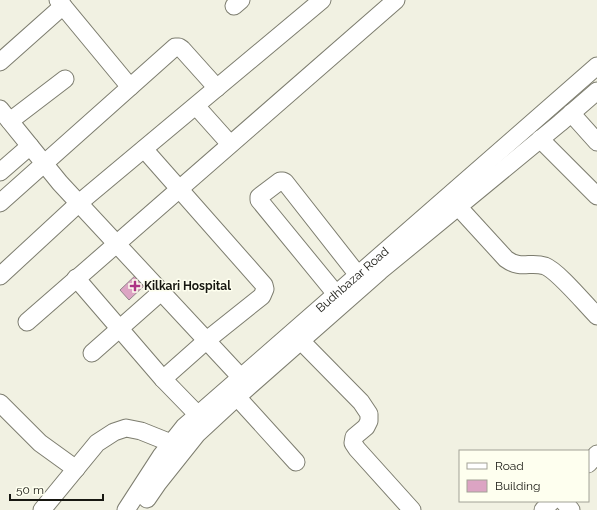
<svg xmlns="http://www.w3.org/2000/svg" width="597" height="510" font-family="Raleway,sans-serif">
<rect width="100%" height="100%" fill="#f1f1e2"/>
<!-- building -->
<path fill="#dca4c3" stroke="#92838b" d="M 138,273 L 147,283 L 129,300 L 120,290 Z"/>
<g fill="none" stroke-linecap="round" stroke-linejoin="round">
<!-- minor casing -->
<g stroke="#7d7d6f" stroke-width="19">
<g id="minor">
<path d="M 58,0 L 130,87"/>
<path d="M 234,6 L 241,0"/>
<path d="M 0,62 L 63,6"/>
<path d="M 196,106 L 230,144"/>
<path d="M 0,109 L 60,183 L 248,385"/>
<path d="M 571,113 L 597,142"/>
<path d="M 10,121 L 65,79"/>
<path d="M 540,139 L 597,196"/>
<path d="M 144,149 L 264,285 L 265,289 L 262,296 L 207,340 L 163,379"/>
<path d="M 0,172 L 30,146"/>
<path d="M 452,200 L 506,259 C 521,270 530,261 545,266 C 558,271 586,305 597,316"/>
<path d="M 0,203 L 175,47 L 179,47 L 182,49 L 217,88"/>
<path d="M 0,276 L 79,203 L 322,0"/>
<path d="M 76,278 L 163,379 L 198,415"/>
<path d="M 336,294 L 259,200 L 259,197 L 280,181 L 283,181 L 285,182 L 358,275"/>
<path d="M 27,322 L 396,0"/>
<path d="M 301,341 L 361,402 L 369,414 L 369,421 L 366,427 L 354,437 L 353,443 L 357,449 L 412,510"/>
<path d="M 92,353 L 161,292"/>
<path d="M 237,397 L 296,462"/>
<path d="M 0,403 L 40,443 L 76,469"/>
<path d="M 588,464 L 597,454"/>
<path d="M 147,499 L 158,483 L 197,434 L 237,397 L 380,271 L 560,123 L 597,91"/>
<path d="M 563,501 L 571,510"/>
<path d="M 42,510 L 97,443 L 114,432 L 126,428 L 141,431 L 171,443"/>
<path id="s1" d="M 126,510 L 161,456 L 184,427 L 597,66"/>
<path d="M 543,510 L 552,501"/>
</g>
</g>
<!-- minor -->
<use href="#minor" stroke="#fff" stroke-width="17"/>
</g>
<!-- markers -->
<path fill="#ad3284" stroke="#feffef" stroke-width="1.5" d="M133 280h4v4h4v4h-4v4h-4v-4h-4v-4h4z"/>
<g text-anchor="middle" stroke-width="3" stroke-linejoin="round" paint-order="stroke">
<!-- street labels -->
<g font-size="12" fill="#171711" stroke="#feffef">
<text dy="4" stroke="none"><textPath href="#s1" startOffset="325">Budhbazar Road</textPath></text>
</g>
<!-- poi labels -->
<g font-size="12" font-weight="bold" fill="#171711" stroke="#feffef" text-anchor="start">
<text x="144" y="290">Kilkari Hospital</text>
</g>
</g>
<!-- legend -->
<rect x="459" y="450" width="130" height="52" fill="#feffef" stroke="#a2a296"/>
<rect x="467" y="463" width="20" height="6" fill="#ffffff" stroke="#a2a296"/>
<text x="495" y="470" font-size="12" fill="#171711">Road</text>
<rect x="467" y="480" width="20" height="12" fill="#dca4c3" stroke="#a2a296"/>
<text x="495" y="490" font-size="12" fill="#171711">Building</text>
<!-- scale -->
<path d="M10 494v6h93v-6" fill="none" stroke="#171711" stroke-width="2"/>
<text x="16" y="494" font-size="12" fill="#171711" stroke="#feffef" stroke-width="3" paint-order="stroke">50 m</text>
</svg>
